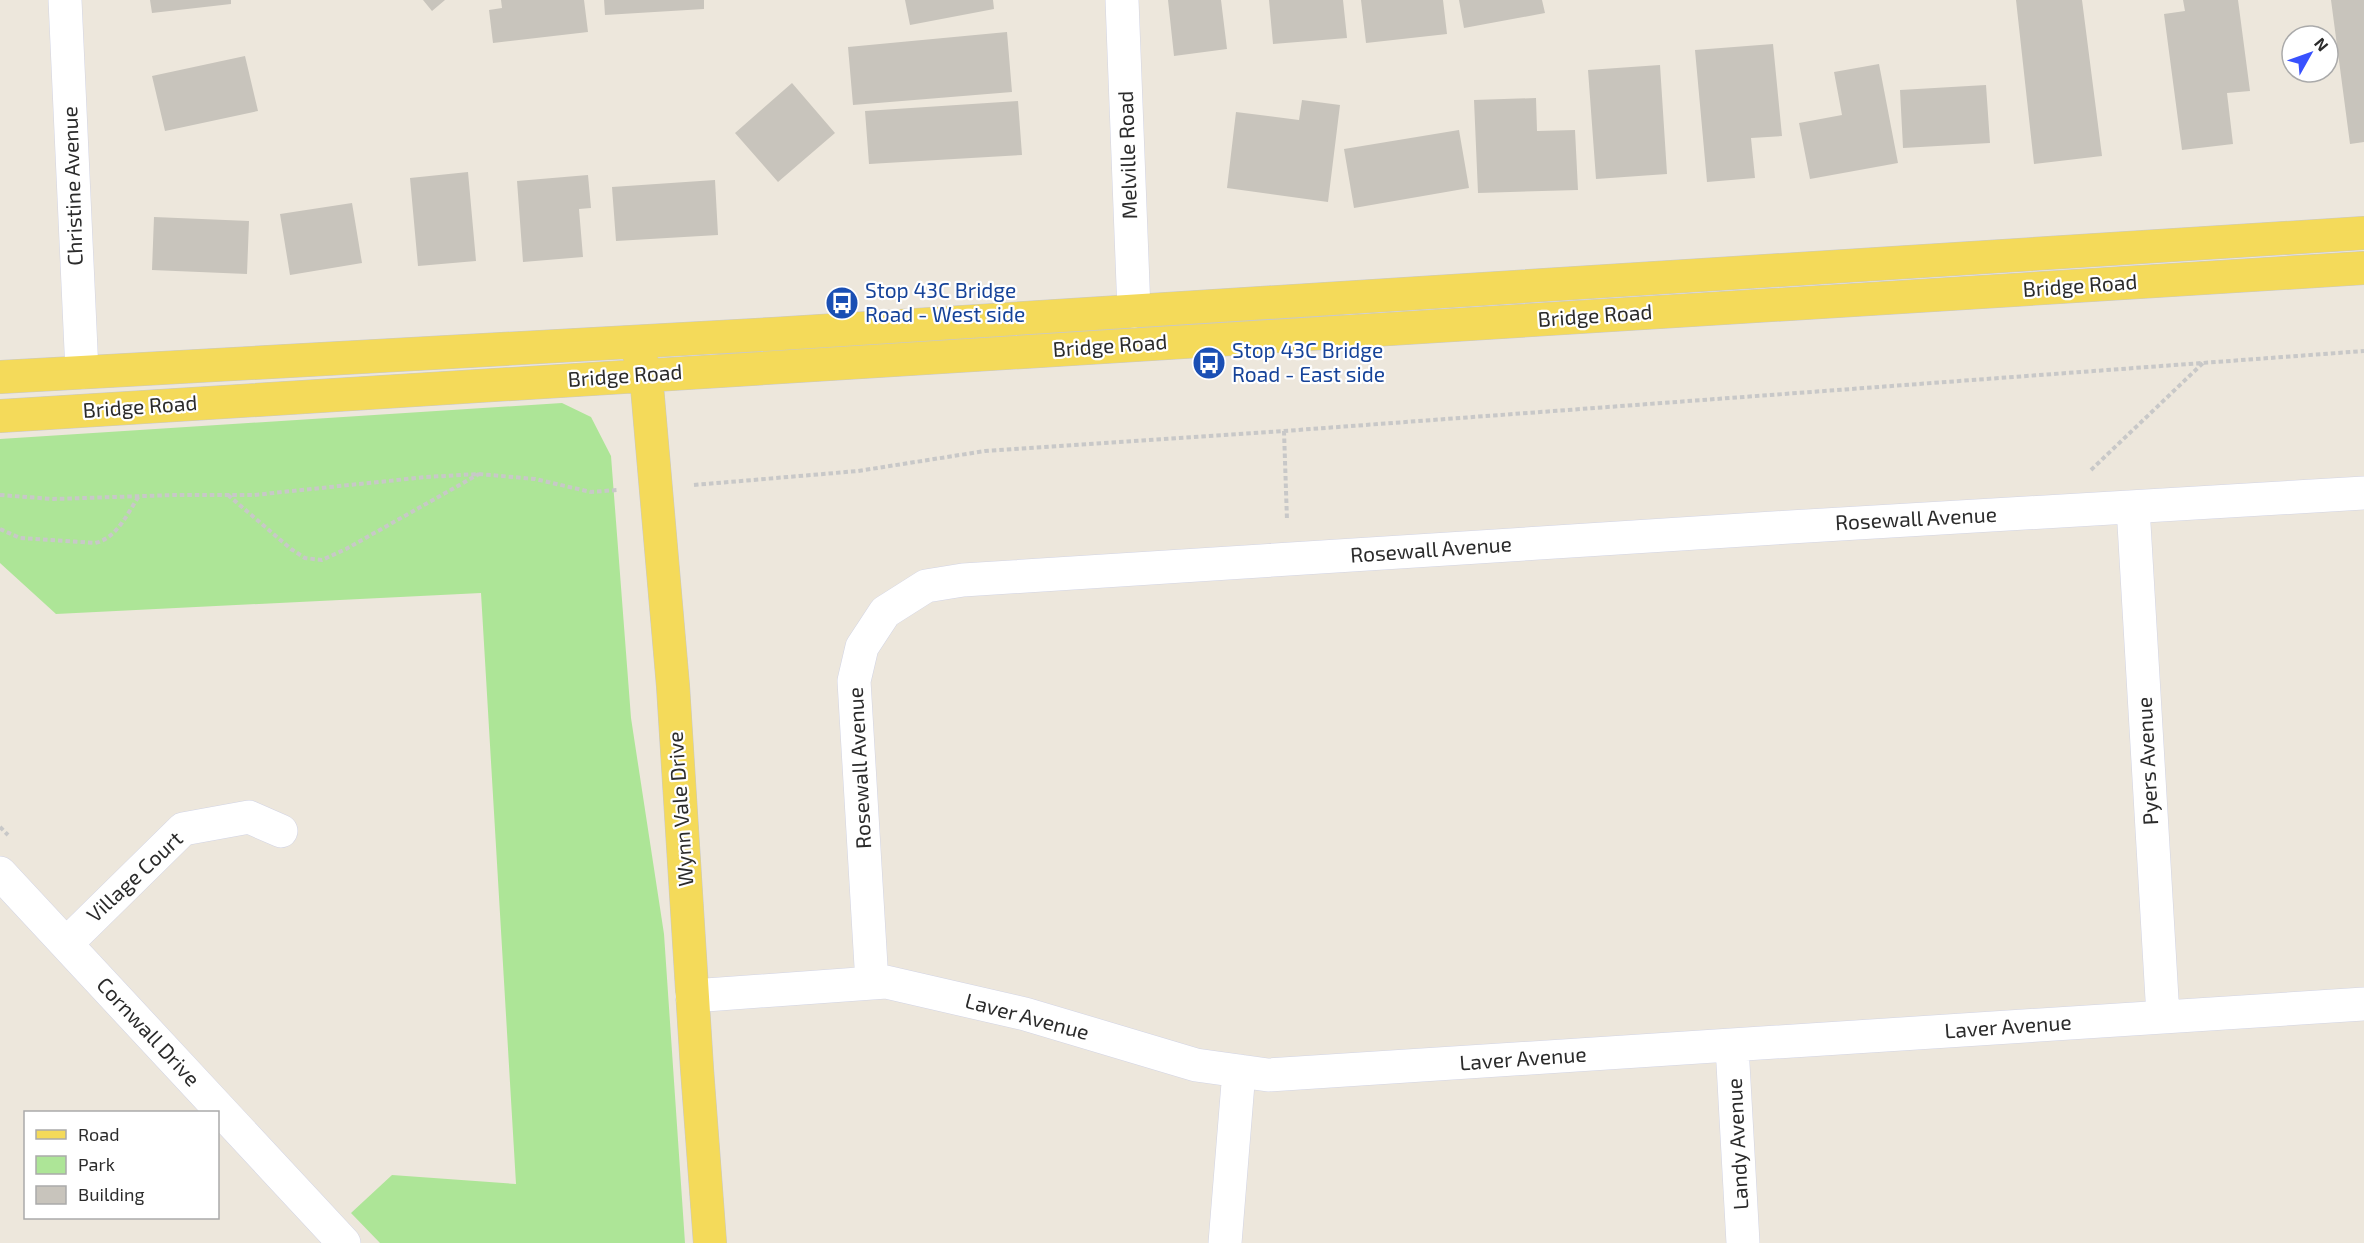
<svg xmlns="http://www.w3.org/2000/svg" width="2364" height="1243" font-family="'Exo 2',sans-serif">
<rect width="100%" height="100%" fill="#ede7dc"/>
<!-- green -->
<path fill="#ade597" d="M 562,403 L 591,417 L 611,456 L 631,718 L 664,934 L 685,1243 L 380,1243 L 351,1213 L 392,1175 L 516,1184 L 481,593 L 56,614 L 0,563 L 0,439 Z"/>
<!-- building -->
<path fill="#c8c4bc" d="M 150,0 L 231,0 L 231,4 L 152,13 Z
M 423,0 L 445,0 L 432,11 Z
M 501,0 L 584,0 L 588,32 L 493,43 L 489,10 L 502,8 Z
M 604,0 L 704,0 L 704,9 L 605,15 Z
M 905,0 L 993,0 L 994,9 L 910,25 Z
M 1168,0 L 1221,0 L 1227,49 L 1174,56 Z
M 1269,0 L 1343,0 L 1347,38 L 1273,44 Z
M 1361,0 L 1443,0 L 1447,34 L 1366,43 Z
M 1459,0 L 1542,0 L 1545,13 L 1464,28 Z
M 2016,0 L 2082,0 L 2102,156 L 2034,164 Z
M 2183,0 L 2238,0 L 2250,91 L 2227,93 L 2233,144 L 2182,150 L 2164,14 L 2185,11 Z
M 2331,0 L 2364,0 L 2364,142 L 2350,144 Z
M 1007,32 L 1012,92 L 853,105 L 848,47 Z
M 1773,44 L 1782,136 L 1751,138 L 1755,178 L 1707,182 L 1695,50 Z
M 245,56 L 258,111 L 165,131 L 152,76 Z
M 1879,64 L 1898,163 L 1810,179 L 1799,123 L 1842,115 L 1834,72 Z
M 1660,65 L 1667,174 L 1596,179 L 1588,70 Z
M 792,83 L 835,133 L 778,182 L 735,133 Z
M 1986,85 L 1990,143 L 1903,148 L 1900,90 Z
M 1536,98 L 1537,131 L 1575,130 L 1578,190 L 1478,193 L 1474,100 Z
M 1302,100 L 1340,105 L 1328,202 L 1227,188 L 1236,112 L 1299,120 Z
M 1018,101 L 1022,155 L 869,164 L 865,111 Z
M 1459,130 L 1469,188 L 1354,208 L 1344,149 Z
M 468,172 L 476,261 L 418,266 L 410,178 Z
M 588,175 L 591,208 L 579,209 L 583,257 L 523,262 L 517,181 Z
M 715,180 L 718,235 L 616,241 L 612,187 Z
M 352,203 L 362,263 L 290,275 L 280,214 Z
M 154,217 L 249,221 L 247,274 L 152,270 Z"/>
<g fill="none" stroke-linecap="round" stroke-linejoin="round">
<!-- minor casing -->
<g stroke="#d2d4e4" stroke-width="34">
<path id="minor" d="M 65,0 L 82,372
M 1122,0 L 1134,311
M 2133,507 L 2163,1016
M 0,873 L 344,1243
M 66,944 L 183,829 L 249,817 L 281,831
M 872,983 L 854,681 L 862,647 L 885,612 L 926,586 L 963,580 L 1790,527 L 2364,493
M 692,996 L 886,982 L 1025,1014 L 1196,1065 L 1268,1075 L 2364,1004
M 1732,1046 L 1743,1243
M 1225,1243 L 1239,1071"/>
</g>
<!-- major casing -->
<g stroke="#c8c8c8" stroke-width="34">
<path id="major" d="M 639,354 L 646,375 L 673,686 L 697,1069 L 710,1243
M 0,377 L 773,334 L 2364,233
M 0,416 L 2364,268"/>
</g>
<!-- path -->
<path stroke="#c8c8c8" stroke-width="4" stroke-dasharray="4.5 3" stroke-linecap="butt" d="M 1284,431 L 1287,520
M 2091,470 L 2203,363
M 694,485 L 858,471 L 985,451 L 1284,431 L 2364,351
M 0,495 L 53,499 L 175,495 L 254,495 L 426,477 L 479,474 L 535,479 L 591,492 L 617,490
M 228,495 L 291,549 L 305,558 L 322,560 L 346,549 L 479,474
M 0,529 L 20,538 L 95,543 C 117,538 127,514 139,496
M 0,827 L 8,835"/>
<!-- minor -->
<use href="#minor" stroke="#fff" stroke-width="33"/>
<!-- major -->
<use href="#major" stroke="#f4da5a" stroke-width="33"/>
</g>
<!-- icons -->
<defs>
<g id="bus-disc" transform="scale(1.725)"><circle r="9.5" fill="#1a4fb4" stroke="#fff"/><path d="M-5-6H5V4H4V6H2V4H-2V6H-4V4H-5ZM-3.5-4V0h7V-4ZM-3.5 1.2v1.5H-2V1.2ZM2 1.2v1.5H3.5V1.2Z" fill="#fff"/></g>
</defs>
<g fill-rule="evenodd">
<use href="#bus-disc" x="842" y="303"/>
<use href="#bus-disc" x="1209" y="363"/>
</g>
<g text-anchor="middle" stroke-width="4.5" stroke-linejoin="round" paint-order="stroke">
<!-- street labels -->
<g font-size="21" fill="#2b2b2b" stroke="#fff">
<text transform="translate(1128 155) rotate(-92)" y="7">Melville Road</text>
<text transform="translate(73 186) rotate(-92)" y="7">Christine Avenue</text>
<text transform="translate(2080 286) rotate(-4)" y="7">Bridge Road</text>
<text transform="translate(1595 316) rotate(-4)" y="7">Bridge Road</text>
<text transform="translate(1110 346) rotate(-4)" y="7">Bridge Road</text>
<text transform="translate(625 376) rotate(-4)" y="7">Bridge Road</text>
<text transform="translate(140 407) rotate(-4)" y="7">Bridge Road</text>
<text transform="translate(1916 519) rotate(-3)" y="7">Rosewall Avenue</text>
<text transform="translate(1431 550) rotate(-4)" y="7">Rosewall Avenue</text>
<text transform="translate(2148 761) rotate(-93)" y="7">Pyers Avenue</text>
<text transform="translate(860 768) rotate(-93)" y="7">Rosewall Avenue</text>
<text transform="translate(681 809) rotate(-94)" y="7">Wynn Vale Drive</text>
<text transform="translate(135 877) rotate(-43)" y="7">Village Court</text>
<text transform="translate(1027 1017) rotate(15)" y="7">Laver Avenue</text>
<text transform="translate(2008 1027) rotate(-4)" y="7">Laver Avenue</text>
<text transform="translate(148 1032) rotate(47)" y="7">Cornwall Drive</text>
<text transform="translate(1523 1059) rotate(-4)" y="7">Laver Avenue</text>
<text transform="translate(1738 1144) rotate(-93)" y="7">Landy Avenue</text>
</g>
<!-- transit labels -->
<g font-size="21" fill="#164399" stroke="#fff" text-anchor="start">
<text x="865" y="298">Stop 43C Bridge<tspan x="865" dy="24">Road - West side</tspan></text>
<text x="1232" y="358">Stop 43C Bridge<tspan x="1232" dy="24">Road - East side</tspan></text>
</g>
</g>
<!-- legend -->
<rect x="24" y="1111" width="195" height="108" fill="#ffffff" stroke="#aaaaaa" stroke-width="1.5"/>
<rect x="36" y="1130" width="30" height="9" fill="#f4da5a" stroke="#aaaaaa" stroke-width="1.5"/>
<text x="78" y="1141" font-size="18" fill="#2b2b2b">Road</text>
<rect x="36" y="1156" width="30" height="18" fill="#ade597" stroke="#aaaaaa" stroke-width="1.5"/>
<text x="78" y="1171" font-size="18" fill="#2b2b2b">Park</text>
<rect x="36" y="1186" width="30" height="18" fill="#c8c4bc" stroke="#aaaaaa" stroke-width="1.5"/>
<text x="78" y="1201" font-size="18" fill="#2b2b2b">Building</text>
<!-- north arrow -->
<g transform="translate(2310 54) rotate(50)"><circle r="28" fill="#ffffff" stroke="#aaaaaa" stroke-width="1.5"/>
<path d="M0-4.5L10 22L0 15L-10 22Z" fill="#3851fe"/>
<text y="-9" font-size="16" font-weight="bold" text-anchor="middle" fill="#2b2b2b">N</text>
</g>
</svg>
